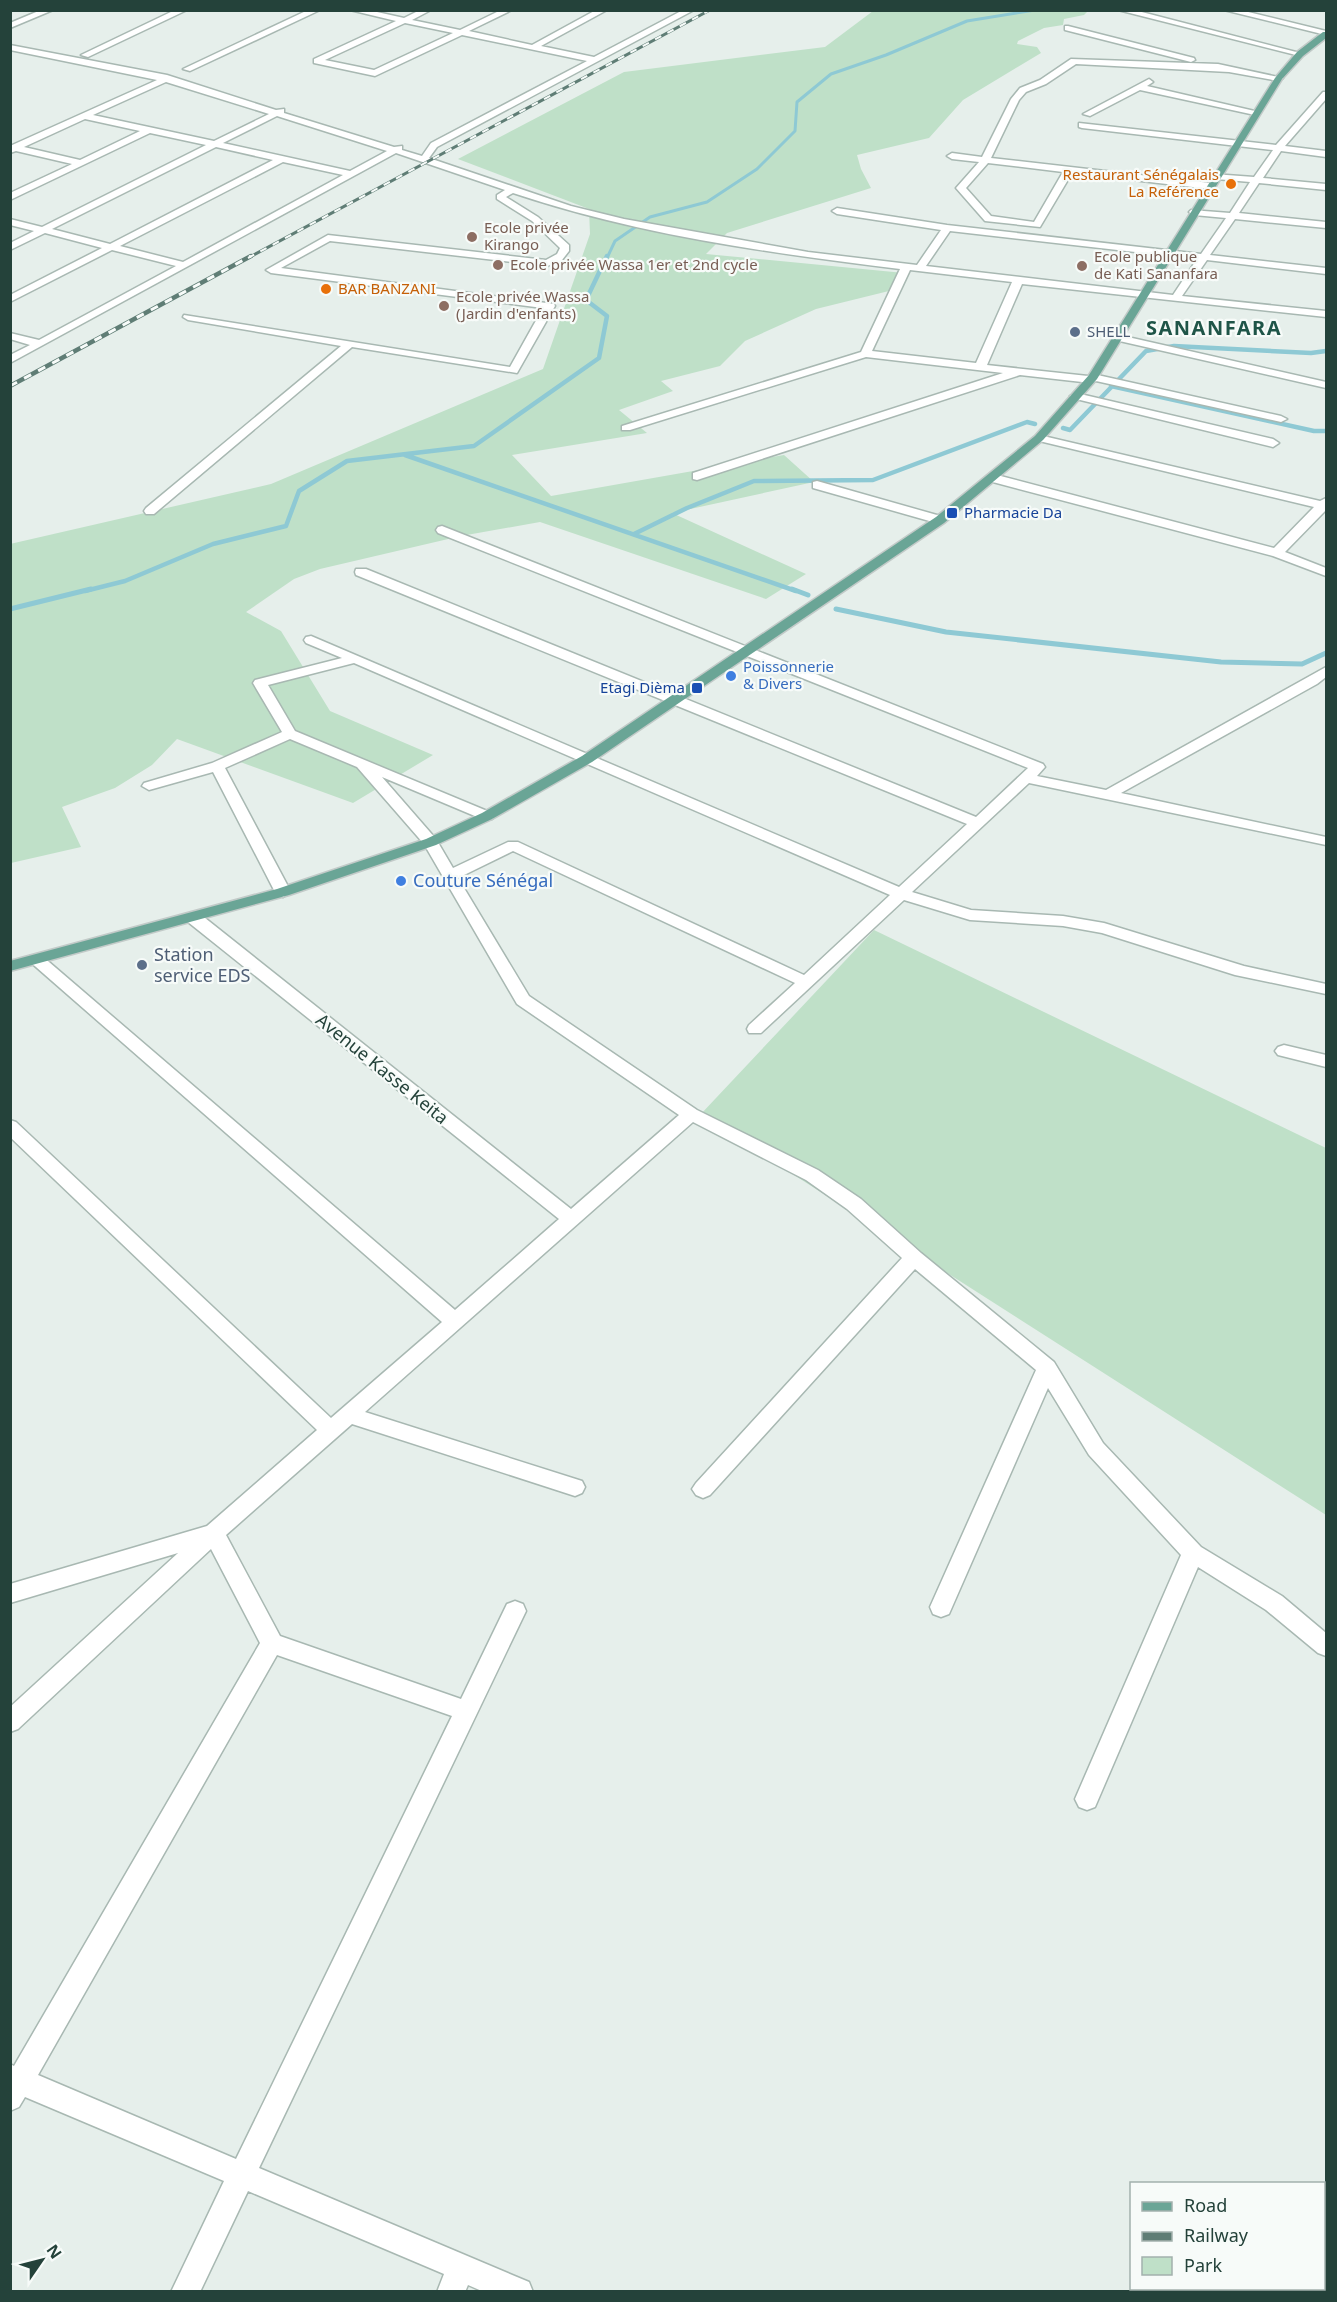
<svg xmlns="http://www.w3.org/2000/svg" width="1337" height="2302" font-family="'Noto Sans',sans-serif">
<rect width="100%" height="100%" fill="#e6efeb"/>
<!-- green -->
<path fill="#bfe0c8" d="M 873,11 L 1088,11 L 1084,15 L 1064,19 L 1063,25 L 1044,28 L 1018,41 L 1017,44 L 1037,47 L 1041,53 L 963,100 L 929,138 L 857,155 L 861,169 L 871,188 L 727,233 L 706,254 L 904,273 L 897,289 L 816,309 L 745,341 L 720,366 L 661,381 L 673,391 L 619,410 L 647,433 L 512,455 L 551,496 L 784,455 L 814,482 L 672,513 L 806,574 L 766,599 L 540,522 L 461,536 L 320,569 L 294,579 L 246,612 L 281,631 L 330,711 L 433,755 L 353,803 L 177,739 L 152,765 L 115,788 L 62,807 L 81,847 L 11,863 L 10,544 L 271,484 L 543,369 L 590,234 L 589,209 L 458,159 L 624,72 L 825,47 Z
M 874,930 L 1326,1148 L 1326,1515 L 700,1115 Z"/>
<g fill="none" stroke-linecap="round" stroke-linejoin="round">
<!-- stream-far2 -->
<path stroke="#8ec9d4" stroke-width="3" d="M 607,258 L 615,241 L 650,217 L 707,202 L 757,169 L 795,131 L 797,102 L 831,74 L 886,55 L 967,21 L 1035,10"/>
<!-- stream-far1 -->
<path stroke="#8ec9d4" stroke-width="4.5" d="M 1111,386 L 1314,431 L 1326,431
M 1063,428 L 1070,430 L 1146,351 L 1174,346 L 1311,353 L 1326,351
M 405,455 L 796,591
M 634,534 L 687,508 L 754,481 L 873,480 L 1027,422 L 1035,424
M 85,591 L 125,581 L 213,544 L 286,526 L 299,491 L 347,461 L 474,446 L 599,358 L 607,316 L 586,300 L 607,256"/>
<!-- stream -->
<path stroke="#8ec9d4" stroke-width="5" d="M 792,589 L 808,595
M 10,609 L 91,589
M 836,609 L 946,632 L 1221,662 L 1302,664 L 1326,653"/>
<!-- minor casing -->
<g stroke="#a8b8b2" stroke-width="3">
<path id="minor" d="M 41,10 L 53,10 L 10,28 L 10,23 Z
M 175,10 L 187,10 L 88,57 L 81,55 Z
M 308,10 L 320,10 L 190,71 L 183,69 Z
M 350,10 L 368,10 L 404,18 L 420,10 L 431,10 L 412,20 L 460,30 L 501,10 L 512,10 L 469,31 L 532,45 L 596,10 L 607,10 L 541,46 L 594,57 L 683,10 L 694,10 L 437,147 L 429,158 L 571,206 L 624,219 L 808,252 L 917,265 L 941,230 L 837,214 L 832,211 L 837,208 L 947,225 L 1201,254 L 1226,218 L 1194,215 L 1189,212 L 1191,210 L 1230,213 L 1250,182 L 1216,179 L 1213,178 L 1213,174 L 1254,177 L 1273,150 L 1082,128 L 1079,127 L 1079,123 L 1276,145 L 1323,92 L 1326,92 L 1326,99 L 1285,146 L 1326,151 L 1326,157 L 1281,151 L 1263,178 L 1326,184 L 1326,190 L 1259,183 L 1239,213 L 1326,222 L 1326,228 L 1235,219 L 1210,255 L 1326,268 L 1326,274 L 1207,260 L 1182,296 L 1326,311 L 1326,317 L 1022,284 L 987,365 L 1088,376 L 1093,374 L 1281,416 L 1287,419 L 1281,422 L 1096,381 L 1091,383 L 1020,375 L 697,480 L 693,479 L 693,473 L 1003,373 L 866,357 L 630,430 L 622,430 L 622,426 L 861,352 L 900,269 C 770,253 638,235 513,193 L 506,197 L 538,217 L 569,245 L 569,251 L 562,260 L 547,266 L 330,241 L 281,268 L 554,304 L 555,306 L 517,373 L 352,347 L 154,514 L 146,514 L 144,511 L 146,508 L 341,346 L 188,320 L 183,317 L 184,315 L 510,367 L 543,308 L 271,273 L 266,270 L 328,235 L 546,260 L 557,254 L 560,248 L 532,221 L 497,199 L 497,195 L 505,190 L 396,153 L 10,363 L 10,355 L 30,345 L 10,339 L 10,333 L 39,340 L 176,266 L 112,250 L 10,302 L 10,295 L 102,248 L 45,233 L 10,250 L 10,243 L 34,231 L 10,225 L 10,219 L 42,227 L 206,145 L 150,133 L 10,200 L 10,193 L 72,164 L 16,151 L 10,153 L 10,146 L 157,80 L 10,50 L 10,45 L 167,75 L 276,110 L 284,109 L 284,113 L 394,147 L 402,146 L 402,150 L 422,156 L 431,143 L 587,61 L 462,35 L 375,76 L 314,63 L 314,59 L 396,21 ZM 405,23 L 453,33 L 374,70 L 325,60 ZM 166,82 L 269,114 L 214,141 L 93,115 ZM 277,116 L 387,151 L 350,171 L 223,143 ZM 85,119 L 140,131 L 80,160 L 24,147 ZM 216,147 L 273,160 L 110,244 L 52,229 ZM 283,162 L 343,175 L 183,262 L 120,246 ZM 950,231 L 1197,259 L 1173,295 L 926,266 ZM 910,270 L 1012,282 L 976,363 L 872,351 Z
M 1118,10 L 1134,10 L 1304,54 L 1300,56 Z
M 1224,10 L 1240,10 L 1326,31 L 1326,35 Z
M 1068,26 L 1194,58 L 1195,60 L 1191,62 L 1065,30 L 1065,26 Z
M 1071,59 L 1218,64 L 1283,78 L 1279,81 L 1229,72 L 1076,64 L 1046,84 L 1026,92 L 1019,100 L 991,158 L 1210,183 L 1215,186 L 1210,189 L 1072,173 L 1040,227 L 985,221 L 956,188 L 979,162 L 952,159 L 947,156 L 952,153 L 982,157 L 1011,99 L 1020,88 L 1040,80 ZM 988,163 L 1063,172 L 1034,222 L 991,216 L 966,188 Z
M 1149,79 L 1153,82 L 1147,86 L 1259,112 L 1255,115 L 1140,90 L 1090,116 L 1083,114 Z
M 1119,335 L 1326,382 L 1326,388 L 1115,340 L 1115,336 Z
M 1076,393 L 1273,439 L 1279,443 L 1273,447 L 1072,398 L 1070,396 Z
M 1039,435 L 1320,501 L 1326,498 L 1326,510 L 1285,552 L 1326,568 L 1326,576 L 1273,556 L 989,481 L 987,478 L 993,474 L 1274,548 L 1314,507 L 1035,440 L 1033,438 Z
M 817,481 L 944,517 L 946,520 L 940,524 L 813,488 L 813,482 Z
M 442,526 L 1043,764 L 1045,767 L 1037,776 L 1106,790 L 1326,667 L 1326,677 L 1317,684 L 1121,793 L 1326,837 L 1326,845 L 1029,783 L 912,892 L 971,910 L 1063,916 L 1104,923 L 1244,966 L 1326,984 L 1326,994 L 1235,975 L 1102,933 L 1063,926 L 970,920 L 904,900 L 761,1033 L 749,1033 L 747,1029 L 749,1025 L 795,983 L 513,851 L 458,878 L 529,996 L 697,1110 L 818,1170 L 861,1199 L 921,1253 L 1054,1362 L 1103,1443 L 1201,1547 L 1282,1596 L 1326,1633 L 1326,1656 L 1318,1653 L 1266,1610 L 1198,1567 L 1095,1807 L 1087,1810 L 1079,1807 L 1075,1799 L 1181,1555 L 1089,1455 L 1048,1388 L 949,1614 L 941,1617 L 933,1614 L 930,1607 L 1036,1370 L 915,1269 L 710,1495 L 703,1498 L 696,1495 L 692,1489 L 696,1483 L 902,1258 L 847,1209 L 806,1180 L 693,1122 L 365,1412 L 582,1481 L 585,1487 L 582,1493 L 575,1496 L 352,1424 L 226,1535 L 280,1636 L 461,1699 L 507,1604 L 515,1601 L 523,1604 L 526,1611 L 259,2168 L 529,2282 L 533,2292 L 484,2292 L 468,2285 L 465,2292 L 437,2292 L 444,2274 L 248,2191 L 200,2292 L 171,2292 L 224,2181 L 25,2097 L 19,2107 L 10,2111 L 10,2064 L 14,2066 L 260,1643 L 211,1549 L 18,1729 L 10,1732 L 10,1707 L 178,1553 L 10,1603 L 10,1584 L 207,1526 L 317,1430 L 10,1137 L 10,1120 L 16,1122 L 331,1418 L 442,1322 L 28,960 L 30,956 L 42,956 L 455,1310 L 559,1219 L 188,922 L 186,918 L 188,914 L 200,914 L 571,1209 L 679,1115 L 517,1004 L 424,844 L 357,767 L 290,739 L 225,768 L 291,892 L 283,897 L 275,892 L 213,772 L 149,790 L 142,786 L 144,783 L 212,763 L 282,732 L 253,683 L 255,680 L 342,658 L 306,643 L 304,640 L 306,637 L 311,636 L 899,887 L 967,824 L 356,575 L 355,572 L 356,569 L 366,569 L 976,817 L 1028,768 L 438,533 L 436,530 L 438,527 ZM 354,663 L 890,895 L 804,975 L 518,842 L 508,842 L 453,868 L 436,839 L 382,777 L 482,819 L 492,819 L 495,816 L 492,813 L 295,731 L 268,685 ZM 277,1655 L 452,1716 L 236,2159 L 38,2075 Z
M 1284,1045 L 1326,1055 L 1326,1067 L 1278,1055 L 1275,1051 L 1278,1047 Z"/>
</g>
<!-- major casing -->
<g stroke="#c2cac8" stroke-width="3">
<path id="major" d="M 1323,32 L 1326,32 L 1326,38 L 1303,56 L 1282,79 L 1097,379 L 1043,440 L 944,523 L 592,762 L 492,819 L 436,845 L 289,895 L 10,971 L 10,961 L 277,889 L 426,839 L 482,813 L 582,756 L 936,517 L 1035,436 L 1089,375 L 1275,78 L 1297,52 Z"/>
</g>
<!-- minor -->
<use href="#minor" fill="#fff" fill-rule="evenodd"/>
<!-- major -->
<use href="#major" fill="#6aa596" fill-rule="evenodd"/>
<!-- rail-far1 casing -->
<g stroke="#5f7d75" stroke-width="3">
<path id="rail-far1" d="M 248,258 L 710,10"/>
</g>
<!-- rail casing -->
<g stroke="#5f7d75" stroke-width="4.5">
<path id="rail" d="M 10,386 L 251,256"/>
</g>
<!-- rail-far1 -->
<use href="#rail-far1" stroke="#f7fbf9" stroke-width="2" stroke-dasharray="7" stroke-linecap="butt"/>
<!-- rail -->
<use href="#rail" stroke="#f7fbf9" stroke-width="3" stroke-dasharray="8" stroke-linecap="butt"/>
</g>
<!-- markers -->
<g fill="#e8710a" stroke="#f7fbf9" stroke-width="2">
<circle cx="1231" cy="184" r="6"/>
<circle cx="326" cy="289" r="6"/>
</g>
<g fill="#8d6e63" stroke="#f7fbf9" stroke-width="2">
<circle cx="472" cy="237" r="6"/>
<circle cx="498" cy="265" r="6"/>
<circle cx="1082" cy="266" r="6"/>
<circle cx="444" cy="306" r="6"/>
</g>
<g fill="#5c6f8a" stroke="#f7fbf9" stroke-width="2">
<circle cx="1075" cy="332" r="6"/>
<circle cx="142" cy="965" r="6"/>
</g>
<g fill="#1a4fb4" stroke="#f7fbf9" stroke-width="2">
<rect x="946" y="507" width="12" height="12" rx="3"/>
<rect x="691" y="682" width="12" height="12" rx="3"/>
</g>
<g fill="#3f7fe0" stroke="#f7fbf9" stroke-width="2">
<circle cx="731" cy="676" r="6"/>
<circle cx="401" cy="881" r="6"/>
</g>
<g text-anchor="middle" stroke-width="4.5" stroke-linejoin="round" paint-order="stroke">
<!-- far-food labels -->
<g font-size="15" fill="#c56008" stroke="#f7fbf9" text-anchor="end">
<text x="1219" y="180">Restaurant Sénégalais<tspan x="1219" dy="17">La Reférence</tspan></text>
<text x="338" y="294" text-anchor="start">BAR BANZANI</text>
</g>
<!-- far-education labels -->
<g font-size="15" fill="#785e54" stroke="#f7fbf9" text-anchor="start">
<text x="484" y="233">Ecole privée<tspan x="484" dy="17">Kirango</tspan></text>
<text x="1094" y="262">Ecole publique<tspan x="1094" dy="17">de Kati Sananfara</tspan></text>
<text x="510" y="270">Ecole privée Wassa 1er et 2nd cycle</text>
<text x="456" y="302">Ecole privée Wassa<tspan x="456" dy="17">(Jardin d'enfants)</tspan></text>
</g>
<!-- far-service labels -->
<g font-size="15" fill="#4e5e75" stroke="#f7fbf9" text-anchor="start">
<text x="1087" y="337">SHELL</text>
</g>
<!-- far-transit labels -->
<g font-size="15" fill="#164399" stroke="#f7fbf9" text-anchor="start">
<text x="964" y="518">Pharmacie Da</text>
<text x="685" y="693" text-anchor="end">Etagi Dièma</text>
</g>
<!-- far-shop labels -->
<g font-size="15" fill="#366cbe" stroke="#f7fbf9" text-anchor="start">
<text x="743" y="672">Poissonnerie<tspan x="743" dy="17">&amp; Divers</tspan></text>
</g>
<!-- shop labels -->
<g font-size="18" fill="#366cbe" stroke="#f7fbf9" text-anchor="start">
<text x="413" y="887">Couture Sénégal</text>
</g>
<!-- service labels -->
<g font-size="18" fill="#4e5e75" stroke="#f7fbf9" text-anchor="start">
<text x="154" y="961">Station<tspan x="154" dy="21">service EDS</tspan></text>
</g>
<!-- street labels -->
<g font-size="18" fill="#24423a" stroke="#f7fbf9">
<text transform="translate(382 1069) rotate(39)" y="6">Avenue Kasse Keita</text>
</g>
<!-- far-district labels -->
<g font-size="20" font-weight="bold" letter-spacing="1.5" fill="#1f5548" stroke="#f7fbf9">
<text x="1214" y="335">SANANFARA</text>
</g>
</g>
<!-- border -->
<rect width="1337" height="2302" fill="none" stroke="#24423a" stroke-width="24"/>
<!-- legend -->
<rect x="1130" y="2182" width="195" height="108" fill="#f7fbf9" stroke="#a3b1ad" stroke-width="1.5"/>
<rect x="1142" y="2202" width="30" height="9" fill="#6aa596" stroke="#a3b1ad" stroke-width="1.5"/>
<text x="1184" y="2212" font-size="18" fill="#24423a">Road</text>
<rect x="1142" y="2232" width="30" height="9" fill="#5f7d75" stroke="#a3b1ad" stroke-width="1.5"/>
<text x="1184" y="2242" font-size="18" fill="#24423a">Railway</text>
<rect x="1142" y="2257" width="30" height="18" fill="#bfe0c8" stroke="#a3b1ad" stroke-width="1.5"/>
<text x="1184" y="2272" font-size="18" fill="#24423a">Park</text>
<!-- north arrow -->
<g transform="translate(42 2260) rotate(55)" stroke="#f7fbf9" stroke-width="4.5" paint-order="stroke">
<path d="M0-4.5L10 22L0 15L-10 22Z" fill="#24423a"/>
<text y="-9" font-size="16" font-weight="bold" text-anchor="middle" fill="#24423a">N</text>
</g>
</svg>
